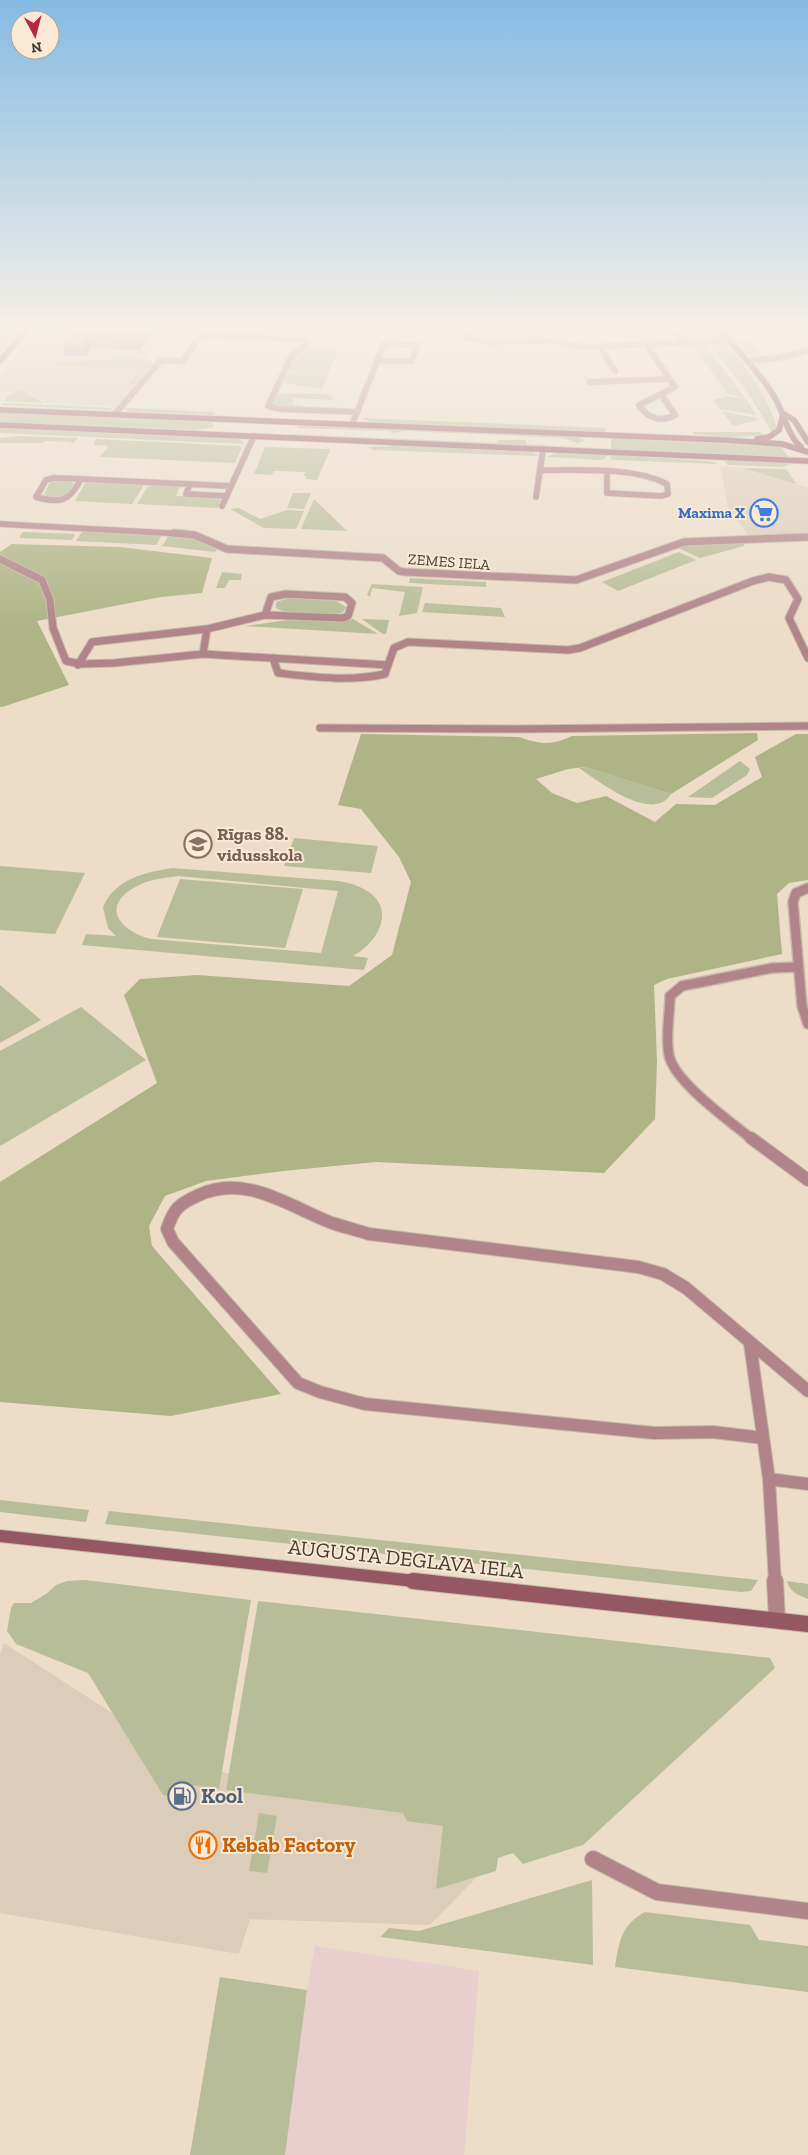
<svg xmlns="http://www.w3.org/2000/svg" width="808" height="2155" font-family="'Zilla Slab',serif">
<rect width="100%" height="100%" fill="#ecdcc8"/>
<!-- commercial -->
<path fill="#dbcdba" d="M 37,330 L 165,330 L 144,358 L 153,360 L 153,367 L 116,406 L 49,403 L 33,394 L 0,392 L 0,375 Z
M 720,466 L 743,468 L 808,488 L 808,536 L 750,538 L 728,507 Z
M 4,1643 L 197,1768 L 529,1823 L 430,1925 L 250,1919 L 239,1954 L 0,1913 L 0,1654 Z"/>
<!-- industrial -->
<path fill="#e8cecc" d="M 315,1946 L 479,1971 L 464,2155 L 285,2155 L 307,1990 Z"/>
<!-- green -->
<path fill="#b7bd98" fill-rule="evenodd" d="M 5,330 L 21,330 L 0,354 L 0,336 Z
M 153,330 L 164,330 L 146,355 L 136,354 Z
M 747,338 L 763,358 L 748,354 L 735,339 Z
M 708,343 L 727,345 C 748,369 768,397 777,428 L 772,432 L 748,393 Z
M 705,344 L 745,398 L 728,394 L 692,345 Z
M 307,348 L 338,351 L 328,373 L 326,373 L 328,375 L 322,389 L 282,383 L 287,373 L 318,374 L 288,372 L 295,356 Z
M 120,356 L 149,360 L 153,365 L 134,385 L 129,385 L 138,369 L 55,366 L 59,361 L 116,360 Z
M 22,390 L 44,403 L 4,401 L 9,394 Z
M 278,393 L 325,394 L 334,398 L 333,400 L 294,398 L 292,404 L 306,406 L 279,406 L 273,404 Z
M 726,396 L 746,399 L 756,415 L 720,409 L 714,400 Z
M 3,403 L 115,408 L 109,410 L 1,405 Z
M 125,408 L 213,412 L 215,415 L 131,412 L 126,411 Z
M 722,411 L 757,418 L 758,420 L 733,426 Z
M 0,413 L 208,421 L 214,425 L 212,428 L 196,430 L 0,423 Z
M 361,418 L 606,428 L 605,434 L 374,423 Z
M 296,425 L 578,437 L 585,440 L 577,443 L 564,438 L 405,431 L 392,433 L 390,431 L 298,428 Z
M 0,428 L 234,438 L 242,440 L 244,444 L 0,433 Z
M 693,432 L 759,432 L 767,435 L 731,438 L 693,434 Z
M 292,434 L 496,443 L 498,440 L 525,440 L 527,444 L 606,449 L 292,436 Z
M 17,436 L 78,438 L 71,445 L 72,442 L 45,441 L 43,443 L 0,443 L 0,438 Z
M 611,438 L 780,445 L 788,457 L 611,450 Z
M 96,439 L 240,446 L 242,447 L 235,463 L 100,457 L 108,446 L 93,445 Z
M 394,446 L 530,451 L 539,456 L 373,450 L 368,447 Z
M 265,447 L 329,449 L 330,450 L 317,480 L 306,479 L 307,477 L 304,476 L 305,472 L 274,471 L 272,475 L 254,474 Z
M 555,453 L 561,452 L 606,455 L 605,459 L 601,460 L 547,457 Z
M 611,455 L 709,461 L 719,464 L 615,460 L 611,459 Z
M 723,460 L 791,463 L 784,467 L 728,465 Z
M 743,468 L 786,469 L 796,483 L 795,484 Z
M 69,480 L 74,484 C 67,496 58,501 44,495 L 50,482 Z
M 88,482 L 144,485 L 132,504 L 75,501 L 85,483 Z
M 149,485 L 180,486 L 176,496 L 221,498 L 218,508 L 137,504 Z
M 293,493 L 311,493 L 304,509 L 287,508 Z
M 314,499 L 347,531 L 301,529 Z
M 239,508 L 260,519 L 287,510 L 304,511 L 296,529 L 264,528 L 230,509 Z
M 83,530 L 162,535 L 156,545 L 76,541 Z
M 23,532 L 75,534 L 72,540 L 19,538 Z
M 169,535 L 191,537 L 217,549 L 215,552 L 162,546 Z
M 745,542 L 744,546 L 700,558 L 678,548 L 688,545 Z
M 679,552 L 696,560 L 618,591 L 602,582 Z
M 222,572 L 242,574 L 241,580 L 229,580 L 225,588 L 216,588 Z
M 410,578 L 486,582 L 486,587 L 409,583 Z
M 372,584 L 423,587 L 417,613 L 399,616 L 405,592 L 372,588 L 370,597 L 367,595 Z
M 289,598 L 336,601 L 346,607 L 343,612 C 331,617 287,615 276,608 L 276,602 Z
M 425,603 L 501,608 L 505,617 L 422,612 Z
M 353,619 L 378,634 L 245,626 L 288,620 L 338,622 Z
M 362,619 L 389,620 L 386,634 L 383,634 Z
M 740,761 L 750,769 L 747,775 L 712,798 L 688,797 Z
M 585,767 L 671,794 C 653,824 598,781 579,768 Z
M 294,838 L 378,846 L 371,873 L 284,866 Z
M 0,866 L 85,873 L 55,934 L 0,930 Z
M 173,868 L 338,881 C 344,882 351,883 357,886 C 398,901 383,940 353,956 L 368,958 L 364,970 L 82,945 L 86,934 L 116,936 L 108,928 L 103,907 C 115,879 145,872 173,868 ZM 178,876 L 338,891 L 321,953 L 151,939 C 117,930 100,904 139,885 C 151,879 165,878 178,876 Z
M 180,879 L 303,889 L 285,948 L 157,937 Z
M 0,985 L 41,1020 L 0,1043 Z
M 81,1007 L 146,1060 L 0,1146 L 0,1051 Z
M 0,1500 L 89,1510 L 86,1522 L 0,1512 Z
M 109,1511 L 758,1580 L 751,1591 L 741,1592 L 105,1524 Z
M 85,1580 L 251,1600 L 219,1789 L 191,1785 L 175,1797 L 163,1795 L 88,1673 L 16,1644 L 7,1631 L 11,1608 L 14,1603 L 31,1603 L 46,1594 L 56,1585 L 67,1581 Z
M 787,1581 L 808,1584 L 808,1599 C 798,1595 790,1592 787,1581 Z
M 258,1601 L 770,1658 L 775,1668 L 583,1845 L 523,1864 L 513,1853 L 498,1858 L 496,1871 L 436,1889 L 443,1826 L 407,1821 L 403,1813 L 226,1790 Z
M 259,1813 L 277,1816 L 267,1873 L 249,1871 Z
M 592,1880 L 593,1965 L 380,1937 L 389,1928 L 419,1931 Z
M 645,1912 L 750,1925 L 759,1940 L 808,1946 L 808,1992 L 615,1967 C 619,1942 621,1925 645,1912 Z
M 220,1977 L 307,1990 L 285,2155 L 190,2155 Z"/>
<!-- forest -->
<path fill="#aeb486" d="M 12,544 L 120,547 L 212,558 L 202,593 L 161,597 L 37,621 L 69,685 L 2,707 L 0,707 L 0,552 Z
M 757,733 L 758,740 L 671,794 L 585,767 L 568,769 L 536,779 L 552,793 L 577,803 L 606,796 L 655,822 L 676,804 L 715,805 L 762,777 L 755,757 L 796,734 L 808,734 L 808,880 L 789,883 L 777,894 L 782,954 L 667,979 L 654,985 L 657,1061 L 655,1119 L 604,1173 L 376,1162 L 283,1171 L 206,1181 L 165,1196 L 149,1226 L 152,1246 L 281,1394 L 171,1416 L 0,1402 L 0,1182 L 157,1083 L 124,995 L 140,979 L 197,975 L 349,986 L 392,955 L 411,882 L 399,857 L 361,809 L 338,805 L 361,734 L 519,737 C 539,744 552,746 572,736 Z"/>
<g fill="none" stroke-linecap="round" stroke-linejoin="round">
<!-- street-far4 casing -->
<g stroke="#c7b9a7" stroke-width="7">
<path id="street-far4" d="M 476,330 L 465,336 L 466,338 L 490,342 L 554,340 L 563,344 L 587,347 L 729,340
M 674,330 L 684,342
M 384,344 L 417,345 L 412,361 L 377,361 Z
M 646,344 L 675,387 L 661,394
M 600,347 L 615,371
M 746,361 L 777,358 L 808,351
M 590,382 L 669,379
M 661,394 L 675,415 C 661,423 647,418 639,405 Z
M 115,414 L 161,360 L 183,361 L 200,336 L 209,335 L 307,340 L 304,347 L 292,355 L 268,406 L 279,409 L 357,412
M 352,425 L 377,361
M 540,470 C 578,471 633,466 667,484 L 668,494 L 661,496 L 607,493 L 607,473
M 54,478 L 81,479 C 70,501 60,504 36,497 L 46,480 Z
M 81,479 L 230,486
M 190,484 L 186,494 L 226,496
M 536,497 L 543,449
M 222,506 L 254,436
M 0,524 L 185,534"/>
</g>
<!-- street-far3 casing -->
<g stroke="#c7b9a7" stroke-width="9">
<path id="street-far3" d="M 174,533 L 194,535 L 227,549 L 383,558 L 399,571 L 405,572 L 576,580 L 684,542 L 808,537
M 0,559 L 42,580 L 50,600 L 53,628 L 66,661 L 81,664 L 114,663 L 203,654 L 388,665 L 394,648 L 408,642 L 568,650 L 580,648 L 753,581 L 769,577 L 786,580 L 798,599 L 789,618 L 808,658
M 286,594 L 345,597 L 352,603 L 348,616 L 343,618 L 265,615 L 271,597 Z
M 203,654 L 207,629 L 265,615
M 273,658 L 278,673 C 314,677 350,682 385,674 L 388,665
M 78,665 L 92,642 L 207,629
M 320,728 L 518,729 L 808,726"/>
</g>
<!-- street-far2 casing -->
<g stroke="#c7b9a7" stroke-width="12">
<path id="street-far2" d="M 808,888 L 796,893 L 793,902 L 802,1006 L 808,1024
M 753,1140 C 731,1122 674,1082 669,1055 C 665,1036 670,1015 670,996 L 682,986 L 772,968 L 798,967"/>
</g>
<!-- street-far1 casing -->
<g stroke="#c7b9a7" stroke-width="14">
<path id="street-far1" d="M 751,1138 L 808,1180
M 750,1344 L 769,1479 L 775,1582
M 763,1438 L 713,1432 L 654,1433 L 365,1404 L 320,1392 L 298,1383 L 173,1242 L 167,1229 C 174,1208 179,1204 199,1195 C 246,1173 290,1207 332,1223 C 344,1227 357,1230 369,1234 L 638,1267 L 663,1274 L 686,1288 L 808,1391
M 769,1479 L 808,1484"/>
</g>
<!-- street casing -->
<g stroke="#c7b9a7" stroke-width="18">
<path id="street" d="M 775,1581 L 777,1620
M 593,1859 L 657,1892 L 808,1911"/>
</g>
<!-- secondary-far2 casing -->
<g stroke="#c7b9a7" stroke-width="7">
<path id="secondary-far2" d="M 721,330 C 738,351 757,370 772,393 C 784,410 786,434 801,447
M 0,361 L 27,330
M 0,410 L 724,440 L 782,444 L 808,452
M 784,414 L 794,420 L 808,442
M 0,425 L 808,461
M 757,439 L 769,437 L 779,430 L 783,415"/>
</g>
<!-- secondary-far1 casing -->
<g stroke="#c7b9a7" stroke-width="14">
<path id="secondary-far1" d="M 0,1536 L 424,1582"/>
</g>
<!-- secondary casing -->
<g stroke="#c7b9a7" stroke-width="18">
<path id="secondary" d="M 413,1581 L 808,1624"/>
</g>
<!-- street-far4 -->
<use href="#street-far4" stroke="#b08489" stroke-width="5.5"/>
<!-- street-far3 -->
<use href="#street-far3" stroke="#b08489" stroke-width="7"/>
<!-- street-far2 -->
<use href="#street-far2" stroke="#b08489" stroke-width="9"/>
<!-- street-far1 -->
<use href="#street-far1" stroke="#b08489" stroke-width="12"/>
<!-- street -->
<use href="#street" stroke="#b08489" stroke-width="16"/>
<!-- secondary-far2 -->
<use href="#secondary-far2" stroke="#955761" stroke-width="5.5"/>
<!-- secondary-far1 -->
<use href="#secondary-far1" stroke="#955761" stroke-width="12"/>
<!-- secondary -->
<use href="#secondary" stroke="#955761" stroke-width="16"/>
</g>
<!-- wall -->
<path fill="#9d819f" d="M 76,330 L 153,330 L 139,350 L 91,348 L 85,356 L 65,356 L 64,345 Z"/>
<!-- shaded-wall -->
<path fill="#7f6982" d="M 144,330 L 153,330 L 139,350 L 137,339 Z
M 89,337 L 91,348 L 85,356 L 83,345 Z"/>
<!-- building -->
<path fill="#b696b9" stroke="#7f6982" d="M 76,330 L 144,330 L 137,339 L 89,337 L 83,345 L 64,345 Z"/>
<!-- sky -->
<linearGradient id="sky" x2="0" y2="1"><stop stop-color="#86bbe4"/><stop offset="0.52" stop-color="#f6efe6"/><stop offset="1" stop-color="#f6efe6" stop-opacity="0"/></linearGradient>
<rect width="808" height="631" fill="url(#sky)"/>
<!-- icons -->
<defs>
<g id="supermarket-ring" transform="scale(1.4375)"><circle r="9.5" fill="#f9e9d5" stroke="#3f7fe0" stroke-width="1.5"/><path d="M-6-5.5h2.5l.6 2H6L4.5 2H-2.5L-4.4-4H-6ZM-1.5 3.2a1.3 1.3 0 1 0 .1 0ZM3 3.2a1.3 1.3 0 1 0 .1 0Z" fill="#3f7fe0"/></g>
<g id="school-ring" transform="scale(1.4375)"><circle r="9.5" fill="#f9e9d5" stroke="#8d6e63" stroke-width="1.5"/><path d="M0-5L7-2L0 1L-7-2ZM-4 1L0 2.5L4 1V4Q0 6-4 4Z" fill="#8d6e63"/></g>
<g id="fuel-ring" transform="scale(1.4375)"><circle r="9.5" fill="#f9e9d5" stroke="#5c6f8a" stroke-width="1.5"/><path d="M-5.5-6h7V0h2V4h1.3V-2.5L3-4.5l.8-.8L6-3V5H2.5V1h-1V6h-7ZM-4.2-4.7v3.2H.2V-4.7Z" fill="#5c6f8a"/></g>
<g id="restaurant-ring" transform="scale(1.4375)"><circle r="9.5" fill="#f9e9d5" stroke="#e8710a" stroke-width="1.5"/><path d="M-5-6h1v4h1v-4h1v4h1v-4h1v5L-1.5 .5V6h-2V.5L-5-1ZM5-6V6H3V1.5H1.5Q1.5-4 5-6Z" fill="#e8710a"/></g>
</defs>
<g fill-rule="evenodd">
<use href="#supermarket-ring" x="764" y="513"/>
<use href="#school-ring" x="198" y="844"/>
<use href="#fuel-ring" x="182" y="1796"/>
<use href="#restaurant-ring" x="203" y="1845"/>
</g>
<g text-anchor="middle" stroke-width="4" stroke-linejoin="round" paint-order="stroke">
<!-- far-shop labels -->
<g font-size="15" font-weight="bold" fill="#366cbe" stroke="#f9e9d5" text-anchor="end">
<text x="745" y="518">Maxima X</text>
</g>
<!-- far-street labels -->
<g font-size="15" fill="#423c33" stroke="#f9e9d5">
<text transform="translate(449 562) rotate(4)" y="5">ZEMES IELA</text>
</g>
<!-- education labels -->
<g font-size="18" font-weight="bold" fill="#785e54" stroke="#f9e9d5" text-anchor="start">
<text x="217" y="840">Rīgas 88.<tspan x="217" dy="21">vidusskola</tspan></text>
</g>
<!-- near-street labels -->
<g font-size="21" fill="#423c33" stroke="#f9e9d5">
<text transform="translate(406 1559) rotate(6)" y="7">AUGUSTA DEGLAVA IELA</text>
</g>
<!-- near-service labels -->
<g font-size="21" font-weight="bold" fill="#4e5e75" stroke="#f9e9d5" text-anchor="start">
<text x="201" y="1803">Kool</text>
</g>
<!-- near-food labels -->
<g font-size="21" font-weight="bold" fill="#c56008" stroke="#f9e9d5" text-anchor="start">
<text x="222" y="1852">Kebab Factory</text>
</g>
</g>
<!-- north arrow -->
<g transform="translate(35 35) rotate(173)"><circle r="24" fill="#f9e9d5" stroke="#b0a494"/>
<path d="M0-4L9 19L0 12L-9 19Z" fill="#b72642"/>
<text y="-8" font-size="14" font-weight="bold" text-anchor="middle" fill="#423c33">N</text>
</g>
</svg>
